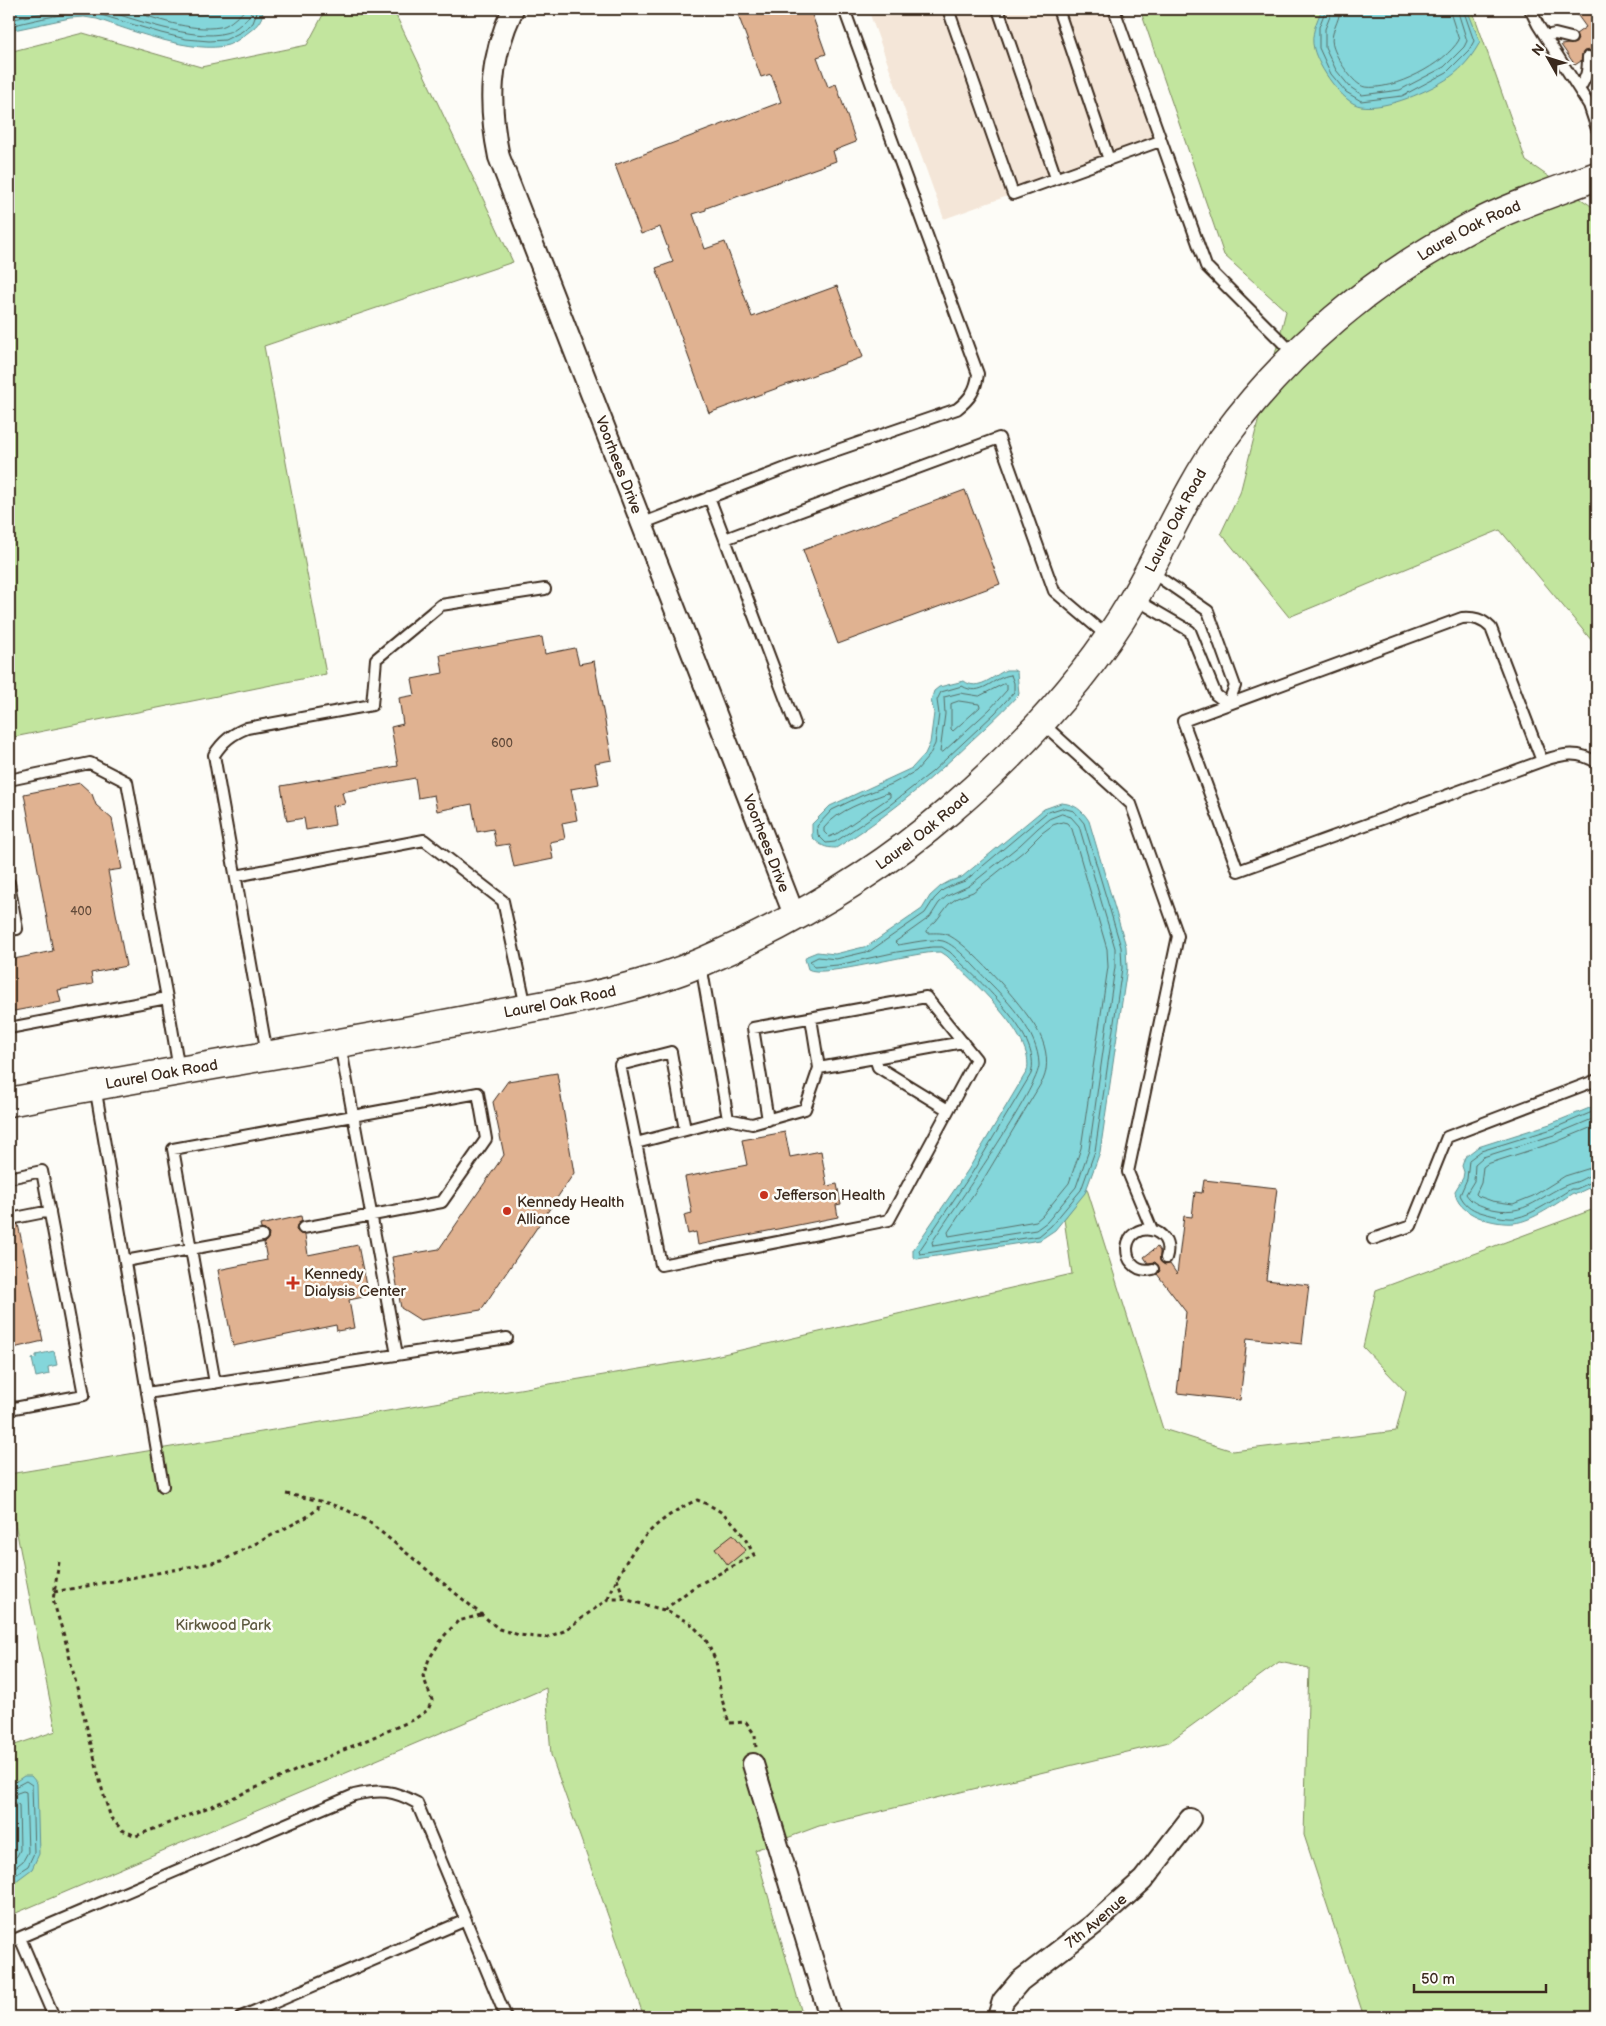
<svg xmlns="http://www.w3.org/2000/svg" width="1606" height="2026" font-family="'Balsamiq Sans',sans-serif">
<rect width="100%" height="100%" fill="#fdfcf7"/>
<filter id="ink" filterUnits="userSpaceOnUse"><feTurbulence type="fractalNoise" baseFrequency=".02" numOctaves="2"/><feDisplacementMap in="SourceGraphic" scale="10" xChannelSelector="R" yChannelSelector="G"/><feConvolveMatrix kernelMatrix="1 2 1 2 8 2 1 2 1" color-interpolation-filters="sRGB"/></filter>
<g filter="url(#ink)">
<!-- built -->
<path fill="#f4e6d8" d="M 868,9 L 1114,9 L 1160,141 L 944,219 Z"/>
<!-- green -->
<path fill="#c2e59e" stroke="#7e885e" d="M 326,9 L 393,9 L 513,262 L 264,346 L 326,674 L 9,738 L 9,52 L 83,33 L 201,67 L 307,45 Z
M 1140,9 L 1472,9 L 1526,161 L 1597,210 L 1597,647 L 1500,530 L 1289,617 L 1221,533 L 1240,493 L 1286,311 L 1224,255 Z
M 1087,1189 L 1163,1429 L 1233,1451 L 1396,1431 L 1406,1392 L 1363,1347 L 1376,1290 L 1597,1208 L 1597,2017 L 1364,2017 L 1304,1835 L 1309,1668 L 1279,1662 L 1169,1742 L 819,1826 L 755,1850 L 803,2017 L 644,2017 L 551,1755 L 546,1688 L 9,1916 L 9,1747 L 56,1731 L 9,1493 L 9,1474 L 706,1358 L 1072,1274 L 1064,1219 Z"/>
<!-- water -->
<path fill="#84d6da" stroke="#67918f" d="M 9,9 L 263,9 C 263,19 258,25 250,31 C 243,36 237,42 228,45 C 196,55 129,30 97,19 L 84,17 L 70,18 L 9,31 Z
M 1322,9 L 1467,9 L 1480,42 C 1473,55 1463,68 1450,77 C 1429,91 1387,110 1361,106 C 1343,104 1318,66 1314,49 C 1310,35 1317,21 1322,9 Z
M 1006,670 L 1014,670 L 1017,672 L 1019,694 C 999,716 977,735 955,756 C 919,790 879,822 836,848 C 824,848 820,845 812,837 L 812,824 L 830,806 L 912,768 L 925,754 L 930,743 L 934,713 L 931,700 L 934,691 L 939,687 L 964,681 C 978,692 993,676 1006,670 Z
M 1061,803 C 1075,804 1082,810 1089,821 L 1126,946 L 1127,968 L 1100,1152 L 1085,1193 L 1055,1230 L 1040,1240 L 917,1259 L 913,1257 L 913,1250 L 968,1170 L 1027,1071 C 1036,1036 970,979 947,956 L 941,952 C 914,951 822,979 808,969 L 805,959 L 807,956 L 817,952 L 835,954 L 868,946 L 922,909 L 930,896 L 941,886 L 950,881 L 962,877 L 1044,809 Z
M 1597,1105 L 1597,1184 L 1576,1194 L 1573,1193 C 1557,1203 1533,1221 1514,1223 C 1495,1225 1456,1215 1455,1191 L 1463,1178 L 1464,1172 L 1462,1166 L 1465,1157 L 1478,1147 L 1550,1124 Z
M 54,1351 L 57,1365 L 48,1367 L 49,1374 L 36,1377 L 32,1359 L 36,1358 L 36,1355 Z
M 24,1776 L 31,1776 L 37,1783 L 39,1854 L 32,1869 L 16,1881 L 9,1884 L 9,1786 Z"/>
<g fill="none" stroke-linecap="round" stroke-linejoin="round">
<!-- shore -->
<path stroke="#586f69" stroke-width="1" d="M 101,9 C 131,18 195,42 225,33 C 231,32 236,28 241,24 C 247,18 250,17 252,9
M 126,9 C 154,18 190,32 220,27 C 227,26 232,21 237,17 C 241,14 243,13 244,9
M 1326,9 L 1319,27 L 1319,48 L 1331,74 L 1346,92 L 1361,101 L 1402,96 L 1447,72 L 1469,50 L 1474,41 L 1463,9
M 1333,9 L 1325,29 L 1325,47 L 1336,70 L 1350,87 L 1362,95 L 1400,90 L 1444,67 L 1464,47 L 1467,41 L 1457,9
M 1340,9 C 1340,22 1329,32 1333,46 C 1336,57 1353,85 1365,87 C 1393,91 1445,64 1459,40 L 1449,9
M 9,20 L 62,9
M 9,26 C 38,20 69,10 98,14 L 161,33 L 186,39 L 209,41 L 225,40 L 241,32 L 253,23 L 258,9
M 1011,675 L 1014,683 L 1014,692 L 995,713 L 932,772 L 891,804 L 835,842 L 826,843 L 818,835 L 817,826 L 832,810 L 861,796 L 892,784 L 916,771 L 929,756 L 935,744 L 939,714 L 937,700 L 941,692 L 962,686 C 982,698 992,677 1011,675 Z
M 1004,684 L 1007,685 L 1007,690 L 990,709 L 943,752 L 940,752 L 945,714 L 944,697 L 960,693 L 979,696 Z
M 959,701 L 979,704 L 980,707 L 953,731 L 951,729 L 951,704 Z
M 887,793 L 890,794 L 890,797 L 838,833 L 829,837 L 824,832 L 824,828 C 839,809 865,802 887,793 Z
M 1062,808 L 1074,811 L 1084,823 L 1121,947 L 1122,968 L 1095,1151 L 1081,1190 L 1051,1226 L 1039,1236 L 920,1254 L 919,1251 L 972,1173 L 1031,1074 C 1043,1034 975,978 950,952 L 942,947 L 932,947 L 897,952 L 838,965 L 814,967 L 810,961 L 818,957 L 836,959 L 870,951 L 925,913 L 934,899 L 943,890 L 951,886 L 965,881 L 1046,813 Z
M 1062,814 L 1071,817 L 1079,826 L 1115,948 L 1115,967 L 1089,1150 L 1076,1187 L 1047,1222 L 1036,1230 L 933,1246 L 932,1242 C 949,1216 1041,1085 1039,1064 C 1038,1033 1009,1002 988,981 C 978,971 957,945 943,941 C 930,938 912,943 898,945 L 895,942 L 930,917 L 939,903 L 947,896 L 969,886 L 1020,845 L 1038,828 L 1049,819 Z
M 1063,822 L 1067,823 L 1072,829 L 1107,949 L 1108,967 L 1081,1148 L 1069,1183 L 1042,1216 L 1036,1221 L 949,1236 L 948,1232 L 983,1180 L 1043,1080 C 1049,1067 1047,1049 1040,1035 C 1029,1012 973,948 950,936 C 944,932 935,933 928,933 L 926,930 L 936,921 L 949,904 L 957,898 L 973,892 L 1024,851 L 1042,833 L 1053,825 Z
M 1597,1110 L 1552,1129 L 1481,1151 L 1469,1160 L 1467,1179 L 1460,1195 C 1464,1204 1471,1209 1480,1212 C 1490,1215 1505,1219 1515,1218 C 1535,1214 1554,1199 1571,1189 L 1576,1189 L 1597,1180
M 1597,1117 L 1554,1135 L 1483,1157 L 1475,1164 L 1474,1181 L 1466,1194 C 1471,1202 1477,1204 1485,1207 C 1529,1221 1540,1191 1576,1182 C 1583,1180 1589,1174 1597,1174
M 1597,1125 L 1556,1142 L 1487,1164 L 1483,1167 L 1481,1183 L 1476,1194 L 1478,1196 L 1492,1201 L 1513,1204 L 1533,1196 L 1565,1176 L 1597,1166
M 9,1790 L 26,1781 L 32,1785 L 34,1853 L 28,1866 L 9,1878
M 9,1796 L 23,1791 L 26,1792 L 28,1852 L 23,1861 L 9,1872
M 9,1804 L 16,1803 L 19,1805 L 20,1850 L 17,1856 L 9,1863"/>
</g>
<!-- building -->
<path fill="#e0b291" stroke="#3b2a1e" d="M 736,9 L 810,9 L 826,54 L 817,57 L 828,87 L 836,84 L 856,142 L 833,151 L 836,161 L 706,208 L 706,210 L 693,214 L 705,249 L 725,242 L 752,317 L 837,286 L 863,357 L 709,413 L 656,268 L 673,262 L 660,227 L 641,234 L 615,165 L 781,102 L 771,74 L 761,77 Z
M 1573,9 L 1597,9 L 1597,50 L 1593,53 L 1589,50 L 1584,51 L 1582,54 L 1581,61 L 1575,65 L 1561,45 L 1576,43 L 1578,39 L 1576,34 L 1586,27 Z
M 965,490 L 1000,584 L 838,644 L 803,550 Z
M 542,637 L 545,654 L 575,648 L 579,664 L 594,661 L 612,760 L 595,763 L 599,784 L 571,789 L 577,820 L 562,823 L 565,839 L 550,842 L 553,859 L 514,867 L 509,844 L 496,846 L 493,829 L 477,832 L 472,804 L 437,811 L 434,795 L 418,798 L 415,778 L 342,792 L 345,804 L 332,806 L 335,825 L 306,830 L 304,818 L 287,821 L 281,786 L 398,766 L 391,727 L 403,724 L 399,698 L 415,695 L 412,679 L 443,673 L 440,655 Z
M 80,783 L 92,794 L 96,805 L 112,819 L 122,869 L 108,871 L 126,966 L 91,973 L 93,984 L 58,990 L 61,1002 L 9,1012 L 9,960 L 53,951 L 24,794 Z
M 557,1073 L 574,1173 L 481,1310 L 420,1320 L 401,1308 L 392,1257 L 439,1249 L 504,1155 L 493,1102 L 508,1081 Z
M 785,1132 L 790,1157 L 821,1151 L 827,1186 L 837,1184 L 841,1204 L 836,1205 L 838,1217 L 698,1245 L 696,1232 L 688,1234 L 684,1215 L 692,1213 L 685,1177 L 747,1165 L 742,1140 Z
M 1204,1180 L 1277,1188 L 1266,1280 L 1309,1285 L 1302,1344 L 1247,1338 L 1240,1400 L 1177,1393 L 1186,1312 L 1157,1274 L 1160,1271 L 1158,1265 L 1155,1262 L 1148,1263 L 1144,1257 L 1157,1247 L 1160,1251 L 1160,1261 L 1165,1265 L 1170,1264 L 1177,1274 L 1184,1216 L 1192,1217 L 1195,1192 L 1202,1193 Z
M 301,1216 L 302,1221 L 297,1225 L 296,1230 L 300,1234 L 305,1235 L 308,1255 L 358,1245 L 368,1296 L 349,1300 L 354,1328 L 337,1331 L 336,1325 L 233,1346 L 218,1270 L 267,1260 L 264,1243 L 268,1239 L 269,1234 L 265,1230 L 261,1229 L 260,1225 Z
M 18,1224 L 43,1341 L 9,1349 L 9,1226 Z
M 733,1534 L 746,1550 L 728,1565 L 715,1548 Z"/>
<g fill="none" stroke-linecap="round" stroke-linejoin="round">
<!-- lane casing -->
<g stroke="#3b2a1e" stroke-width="14">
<path id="lane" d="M 948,9 L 1013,194 L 1160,141
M 998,9 L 1056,178
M 1058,9 L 1109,160
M 1114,9 L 1206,266 L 1295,355
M 1530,9 L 1538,25 L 1589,105 L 1597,129
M 1545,36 L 1555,34 L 1571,38
M 1579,89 C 1587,78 1588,70 1588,57
M 709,497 L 795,724
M 641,524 L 791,466 L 957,409 C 970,399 976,390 978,374 L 844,9
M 725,539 L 999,438 L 1054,591 L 1108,637
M 1135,599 L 1190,631 L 1216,695 L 1228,704 L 1235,686 L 1208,611 L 1150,571
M 1041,722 L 1131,804 L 1178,936 L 1128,1172 L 1152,1230
M 1542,761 L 1491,628 C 1482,619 1474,617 1462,618 L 1183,721 L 1238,871 L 1542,761 C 1562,754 1579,750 1597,763
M 9,780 L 90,763 L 127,782 L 167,998 L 9,1028
M 236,876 L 424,840 L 503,901 L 526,1007
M 9,883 L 17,929 L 9,930
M 701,965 L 728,1119
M 167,998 L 179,1070
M 811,1018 L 819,1068
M 340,1044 L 397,1355
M 267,1054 L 214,755 C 223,741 232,734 247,728 L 372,705 L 376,659 L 441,605 L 545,589
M 875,1058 L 878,1067 L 948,1110
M 95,1086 L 163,1486
M 685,1130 L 671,1052 L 620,1065 L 661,1265 L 889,1220 L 976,1059 L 926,997 L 753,1028 L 768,1120
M 636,1143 L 728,1119 L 752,1124 L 805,1109 L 819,1068 L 963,1042
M 9,1178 L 42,1171 L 84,1395 L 9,1409
M 10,1219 L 50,1211
M 1373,1239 L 1411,1226 L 1447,1137 L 1597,1080
M 125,1261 L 262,1236
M 1153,1269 C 1145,1271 1138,1270 1132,1263 C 1128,1259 1127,1254 1127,1248 C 1130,1218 1176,1227 1166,1258
M 215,1383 L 173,1149 L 478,1093 L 486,1139 L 442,1202 L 303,1228
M 147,1393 L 507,1338
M 20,1938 L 54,2017
M 9,1942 L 354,1795 C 381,1789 393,1790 417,1803 L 506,2017
M 241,2017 L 466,1920"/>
</g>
<!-- street casing -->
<g stroke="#3b2a1e" stroke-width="24">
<g id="street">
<path id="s1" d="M 513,9 C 489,60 488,103 499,157 L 795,917"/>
<path d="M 753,1764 L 830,2017"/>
<path id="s2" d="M 998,2017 L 1003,2001 L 1020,1981 L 1093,1925 L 1143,1880 L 1190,1819"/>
</g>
</g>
<!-- secondary casing -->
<g stroke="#3b2a1e" stroke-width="31">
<g id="secondary">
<path id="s3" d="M 9,1102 C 164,1072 321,1048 476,1018 C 552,1003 631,993 702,962 C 790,924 876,874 949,811 C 1019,751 1086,680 1133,600 C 1164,547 1187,489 1223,439 C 1288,350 1374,278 1471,227 C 1511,206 1555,192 1597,176"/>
</g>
</g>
<!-- path -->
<path stroke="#3b2a1e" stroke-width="3" stroke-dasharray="4 4" stroke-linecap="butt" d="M 286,1494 C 319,1500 339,1504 369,1522 L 499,1629 L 519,1635 L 545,1638 L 564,1631 L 608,1599 L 624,1599 L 664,1610 L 690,1623 L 705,1638 L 716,1661 L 721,1696 L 729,1723 L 746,1722 L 755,1735 L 756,1748
M 59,1562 L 53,1600 L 65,1639 L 103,1793 L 111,1818 L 122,1830 L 136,1836 L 237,1796 L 413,1720 L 428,1710 L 432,1700 L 423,1676 L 429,1659 L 444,1636 L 458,1621 L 481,1615
M 617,1578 L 624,1599
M 54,1592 L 222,1561 L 305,1518 L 318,1509 L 319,1500
M 608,1599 C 627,1552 650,1521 697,1500 C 727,1511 740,1527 754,1555 L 694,1587 L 664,1610"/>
<!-- lane -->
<use href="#lane" stroke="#fdfcf7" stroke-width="10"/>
<!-- street -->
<use href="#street" stroke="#fdfcf7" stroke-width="20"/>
<!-- secondary -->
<use href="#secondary" stroke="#fdfcf7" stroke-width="28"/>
</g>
</g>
<!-- markers -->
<g fill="#c8321e" stroke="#fdfcf7" stroke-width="2">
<circle cx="764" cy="1195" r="5"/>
<circle cx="507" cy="1211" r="5"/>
<path d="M290.5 1275.5h5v5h5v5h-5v5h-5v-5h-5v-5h5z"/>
</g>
<g text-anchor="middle" stroke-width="5" stroke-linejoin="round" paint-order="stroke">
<!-- number labels -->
<g font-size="12" fill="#644c3b">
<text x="502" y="747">600</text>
<text x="81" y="915">400</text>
</g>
<!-- street labels -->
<g font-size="15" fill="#3b2a1e" stroke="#fdfcf7">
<text dy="5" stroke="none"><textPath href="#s3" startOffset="1790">Laurel Oak Road</textPath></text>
<text dy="5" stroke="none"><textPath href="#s1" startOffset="482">Voorhees Drive</textPath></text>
<text dy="5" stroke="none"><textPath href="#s3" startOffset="1370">Laurel Oak Road</textPath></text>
<text dy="5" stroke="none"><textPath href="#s3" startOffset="965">Laurel Oak Road</textPath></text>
<text dy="5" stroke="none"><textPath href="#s1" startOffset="888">Voorhees Drive</textPath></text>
<text dy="5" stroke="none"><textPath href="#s3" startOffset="560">Laurel Oak Road</textPath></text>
<text dy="5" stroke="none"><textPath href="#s3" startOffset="155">Laurel Oak Road</textPath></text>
<text dy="5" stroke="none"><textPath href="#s2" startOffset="140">7th Avenue</textPath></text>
</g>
<!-- poi labels -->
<g font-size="15" fill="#3b2a1e" stroke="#fdfcf7" text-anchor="start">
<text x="774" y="1200">Jefferson Health</text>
<text x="517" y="1207">Kennedy Health<tspan x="517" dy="17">Alliance</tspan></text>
<text x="304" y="1279">Kennedy<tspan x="304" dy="17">Dialysis Center</tspan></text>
</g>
<!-- park labels -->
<g font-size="15" fill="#5d593e" stroke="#fdfcf7">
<text x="223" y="1630">Kirkwood Park</text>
</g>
</g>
<!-- margin -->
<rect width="1606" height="2026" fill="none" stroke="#fdfcf7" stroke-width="30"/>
<rect x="15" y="15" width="1576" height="1996" fill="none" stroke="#3b2a1e" stroke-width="2" filter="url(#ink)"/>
<!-- north arrow -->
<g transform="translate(1548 58) rotate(309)" stroke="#fdfcf7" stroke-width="4" paint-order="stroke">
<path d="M0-4L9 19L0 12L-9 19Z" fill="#3b2a1e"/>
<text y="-8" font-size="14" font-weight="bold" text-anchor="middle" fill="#3b2a1e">N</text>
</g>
<!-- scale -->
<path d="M1414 1984v8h132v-8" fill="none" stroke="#3b2a1e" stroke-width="2.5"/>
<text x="1421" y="1984" font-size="15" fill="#3b2a1e" stroke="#fdfcf7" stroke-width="4" paint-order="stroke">50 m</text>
</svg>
